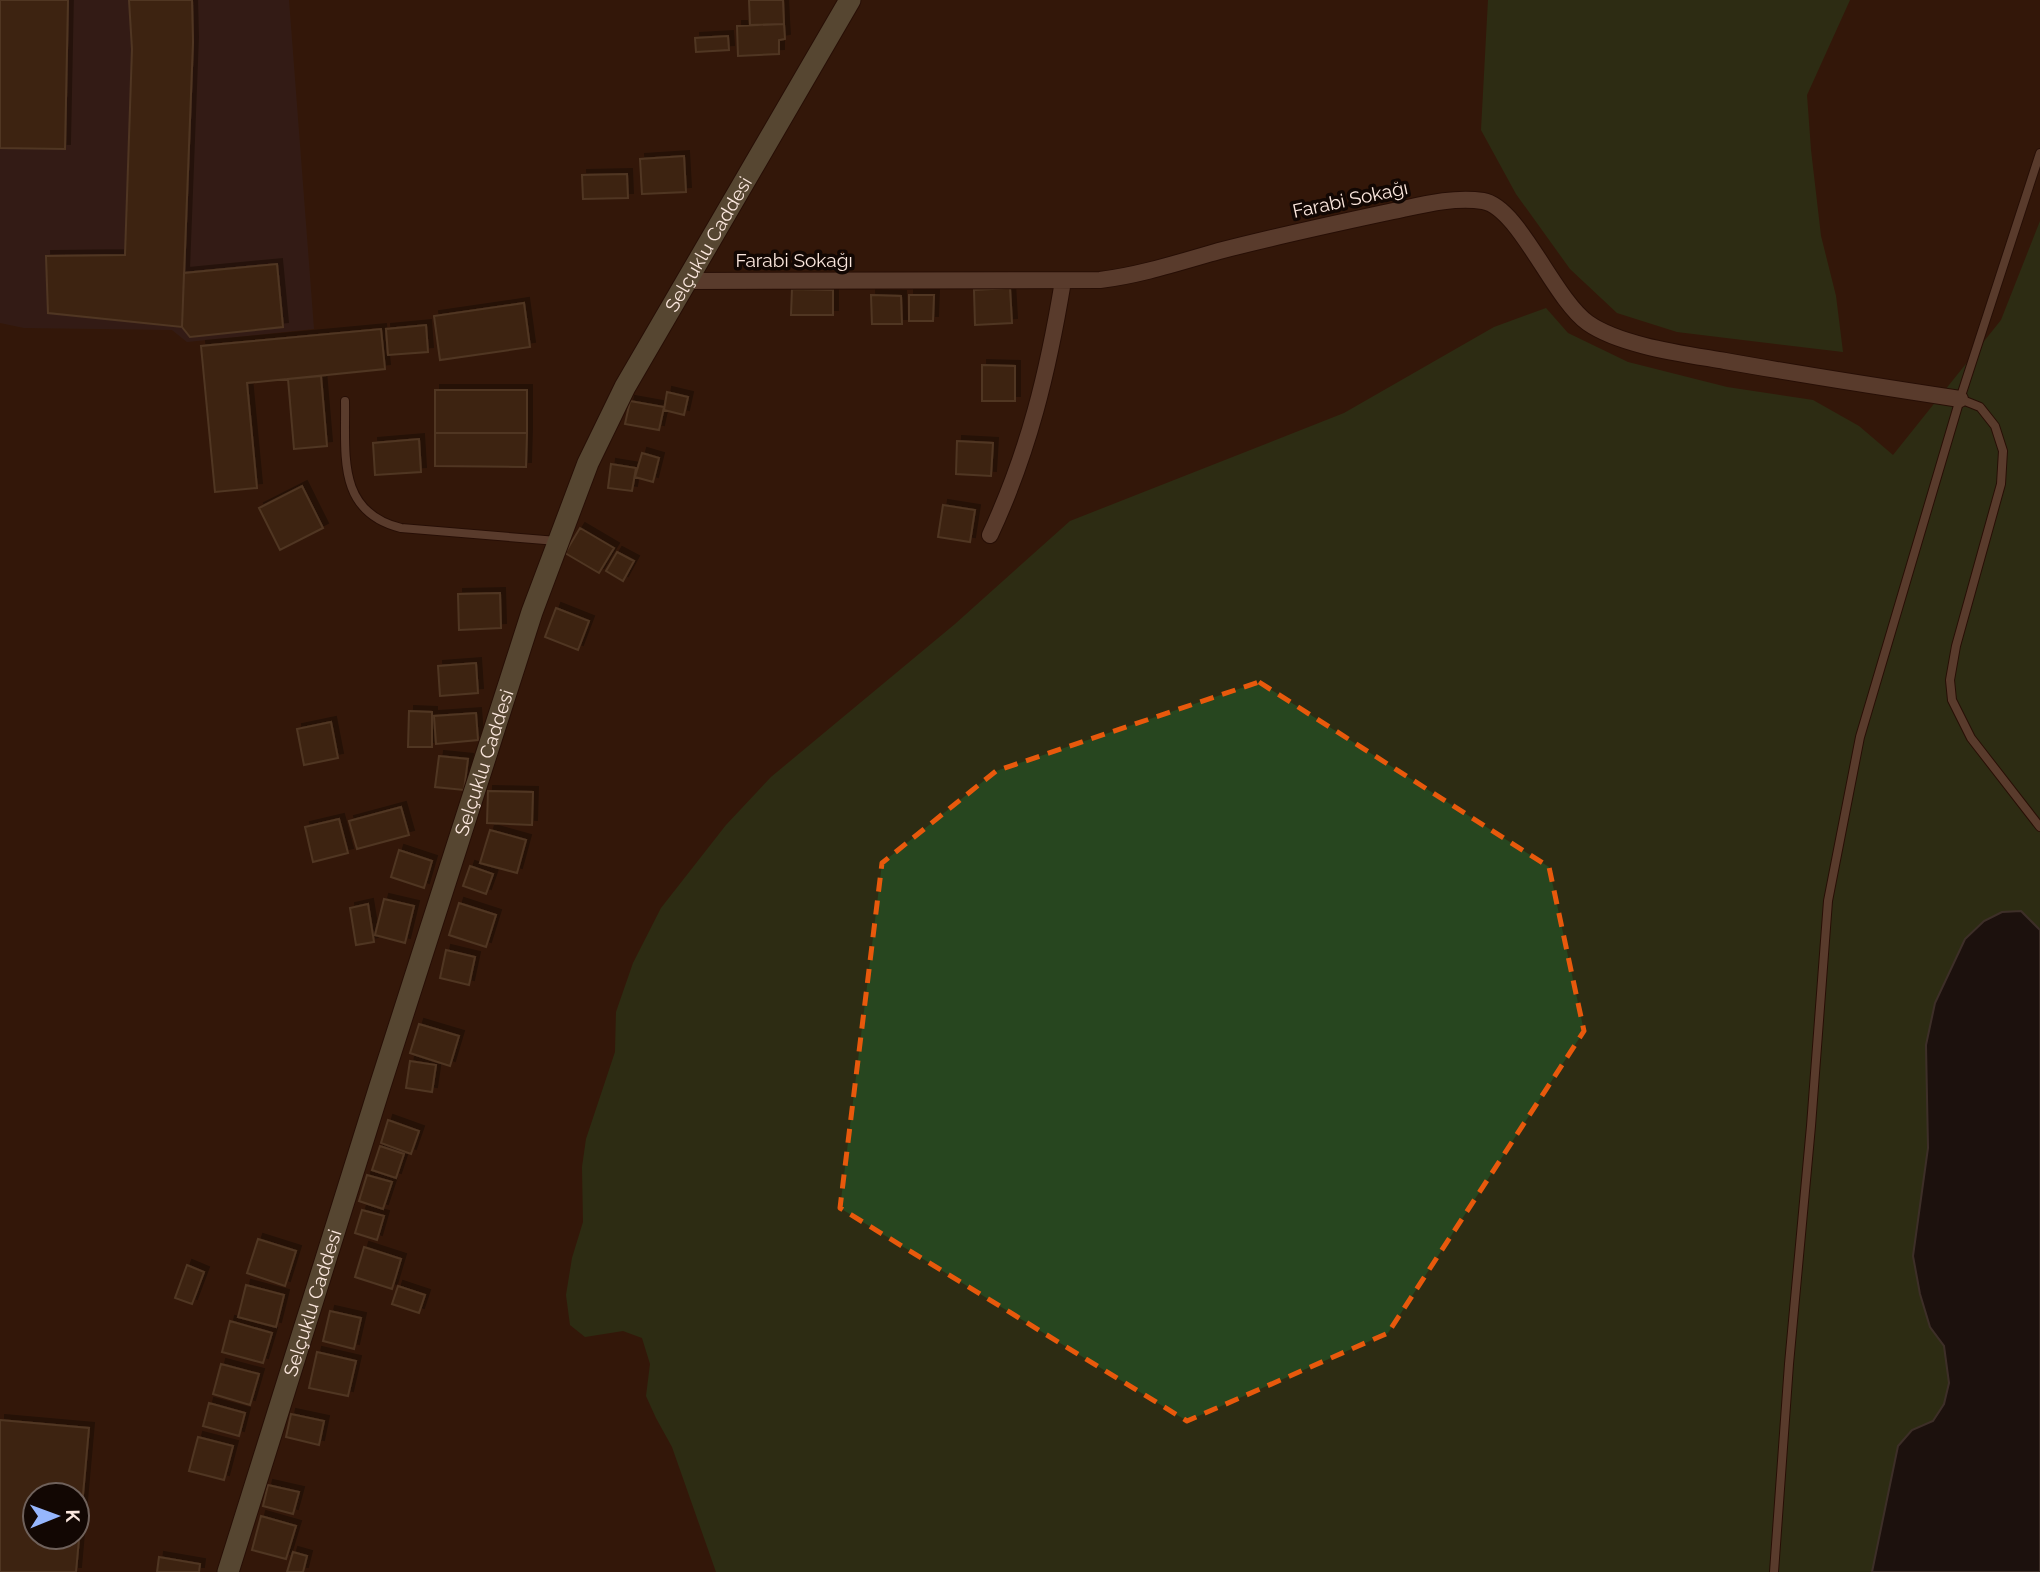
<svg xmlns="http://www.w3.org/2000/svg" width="2040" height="1572" font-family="Raleway,sans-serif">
<defs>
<filter id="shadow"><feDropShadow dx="5" dy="-5" stdDeviation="0" flood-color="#0009"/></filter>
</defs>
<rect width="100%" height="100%" fill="#33180a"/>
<!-- industrial -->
<path fill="#342124" d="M 0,0 L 289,0 L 314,329 L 187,342 L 172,330 L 24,328 L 0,323 Z"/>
<!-- green -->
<path fill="#27461f" d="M 1488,0 L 1850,0 L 1807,95 L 1811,150 L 1821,236 L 1836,296 L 1843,352 L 1677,332 L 1617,313 L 1570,269 L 1516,194 L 1481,130 Z
M 2040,221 L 2040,1572 L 716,1572 L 672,1447 L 656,1418 L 646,1396 L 650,1364 L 642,1338 L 623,1331 L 585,1337 L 570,1325 L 566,1295 L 572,1258 L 583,1222 L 582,1167 L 586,1139 L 615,1052 L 616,1012 L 633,963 L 661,908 L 726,825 L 771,777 L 955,624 L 1070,521 L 1344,413 L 1494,327 L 1546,308 L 1568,333 L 1628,362 L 1727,387 L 1813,400 L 1859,426 L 1893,455 L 2001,320 Z"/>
<!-- water -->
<path fill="#000912" stroke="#4b4c4f" stroke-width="2" d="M 2021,911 L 2040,930 L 2040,1572 L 1872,1572 L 1898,1446 L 1912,1430 L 1933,1421 L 1944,1404 L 1949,1383 L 1944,1346 L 1930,1327 L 1920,1294 L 1913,1256 L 1928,1148 L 1926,1045 L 1935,1003 L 1965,939 L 1984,921 L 2002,912 Z"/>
<!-- building -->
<path fill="#48321a" stroke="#735b42" stroke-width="2" fill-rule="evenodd" filter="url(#shadow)" d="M 0,0 L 68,0 L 65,149 L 0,148 Z
M 129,0 L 192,0 L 193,42 L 182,327 L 48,313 L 46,256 L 125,255 L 132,49 Z
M 749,0 L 783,0 L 784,24 L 750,25 Z
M 784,24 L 785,39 L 779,40 L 779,54 L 738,56 L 737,26 Z
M 728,36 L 729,50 L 696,52 L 695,38 Z
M 684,156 L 686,192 L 642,194 L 640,159 Z
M 627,174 L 628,198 L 583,199 L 582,175 Z
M 277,264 L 283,327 L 190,337 L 182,327 L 184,273 Z
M 1010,288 L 1012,323 L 975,325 L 974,290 Z
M 792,289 L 833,290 L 833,315 L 791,315 Z
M 871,295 L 901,296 L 902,324 L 872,324 Z
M 909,295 L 934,295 L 933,321 L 909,321 Z
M 524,303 L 530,347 L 440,360 L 434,316 Z
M 426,325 L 428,352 L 388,355 L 386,329 Z
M 381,329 L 385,369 L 247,383 L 257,488 L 215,492 L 201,346 Z
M 982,365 L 1015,366 L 1015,401 L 982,401 Z
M 321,376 L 327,446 L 294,449 L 288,379 Z
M 435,390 L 527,390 L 527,433 L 435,433 Z
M 667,392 L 688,397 L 684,415 L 664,410 Z
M 630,401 L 664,407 L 659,430 L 625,424 Z
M 435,433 L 527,433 L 526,467 L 435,466 Z
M 419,439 L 421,472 L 375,475 L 373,443 Z
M 957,441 L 993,443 L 991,476 L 956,474 Z
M 642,453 L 659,458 L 653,482 L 635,477 Z
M 611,464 L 636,468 L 632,491 L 608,488 Z
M 302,486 L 323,528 L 280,550 L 259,508 Z
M 943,505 L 975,510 L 970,542 L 938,537 Z
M 580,528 L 614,548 L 599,573 L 565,553 Z
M 617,552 L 634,561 L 623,581 L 606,571 Z
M 500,593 L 501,628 L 459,630 L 458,594 Z
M 556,608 L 589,621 L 578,650 L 545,637 Z
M 476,663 L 478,693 L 440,696 L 438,666 Z
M 409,711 L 432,712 L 432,747 L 408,747 Z
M 476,713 L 478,740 L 436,744 L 434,716 Z
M 331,722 L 338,758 L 304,765 L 297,729 Z
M 439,756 L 468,759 L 464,790 L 435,787 Z
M 488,791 L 533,792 L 532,825 L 487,823 Z
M 401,807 L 409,835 L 357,849 L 349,821 Z
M 339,819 L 348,853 L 313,862 L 305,827 Z
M 490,830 L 526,840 L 517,873 L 480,863 Z
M 399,850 L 432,861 L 424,888 L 391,877 Z
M 470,866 L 493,874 L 486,894 L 463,886 Z
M 384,899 L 414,906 L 405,943 L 375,935 Z
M 459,903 L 496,915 L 486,947 L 449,935 Z
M 368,904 L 374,942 L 356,945 L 350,908 Z
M 446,950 L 475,957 L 469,985 L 440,978 Z
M 419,1024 L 459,1036 L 450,1066 L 410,1053 Z
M 410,1061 L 436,1065 L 432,1092 L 406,1088 Z
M 388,1120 L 419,1131 L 411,1154 L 381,1143 Z
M 380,1146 L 404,1154 L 396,1178 L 372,1170 Z
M 367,1175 L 392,1182 L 383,1209 L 359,1201 Z
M 362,1210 L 384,1216 L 377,1240 L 355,1233 Z
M 258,1239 L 296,1251 L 285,1286 L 247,1273 Z
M 364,1247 L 401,1259 L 392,1289 L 355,1277 Z
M 187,1265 L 204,1272 L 192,1304 L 175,1298 Z
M 246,1285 L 284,1295 L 276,1327 L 238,1317 Z
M 398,1286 L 425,1295 L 419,1313 L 392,1304 Z
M 330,1311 L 361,1318 L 354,1349 L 323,1341 Z
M 230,1321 L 272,1333 L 263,1363 L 222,1352 Z
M 317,1352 L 356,1361 L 348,1396 L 309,1388 Z
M 221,1364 L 259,1374 L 250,1405 L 213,1394 Z
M 209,1403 L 245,1413 L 239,1436 L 203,1426 Z
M 291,1414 L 324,1421 L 319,1445 L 286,1437 Z
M 0,1420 L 89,1428 L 76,1572 L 0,1572 ZM 35,1495 L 77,1495 L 77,1537 L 35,1537 Z
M 198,1437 L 233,1446 L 224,1480 L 189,1471 Z
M 268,1485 L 299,1492 L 293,1514 L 263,1506 Z
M 261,1516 L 296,1526 L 286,1559 L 252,1550 Z
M 293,1552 L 307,1556 L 303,1572 L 287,1572 Z
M 159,1557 L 200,1564 L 199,1572 L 157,1572 Z"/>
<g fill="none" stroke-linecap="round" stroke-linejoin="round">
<!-- lane casing -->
<g stroke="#190300" stroke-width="10">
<path id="lane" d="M 1960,399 L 1980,407 L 1995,426 L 2003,451 L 2001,484 L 1956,646 L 1950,680 L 1952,700 L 1971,738 L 2040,827
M 345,401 C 346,454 336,512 401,528 L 557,541
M 1774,1572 L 1789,1364 L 1811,1126 L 1828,901 L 1860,737 L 1960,399 L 2040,153"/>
</g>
<!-- street casing -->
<g stroke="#190300" stroke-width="18">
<path id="street" d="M 686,281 L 1100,280 C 1141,275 1180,262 1219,251 C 1273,237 1328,225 1384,213 C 1415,207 1450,196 1483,201 C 1519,207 1553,298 1588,323 C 1621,346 1685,354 1725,361 C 1803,375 1881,387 1960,399
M 990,535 C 1029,451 1048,372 1063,281"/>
</g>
<!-- secondary casing -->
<g stroke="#190300" stroke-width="23">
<g id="secondary">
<path id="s1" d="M 228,1572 L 380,1086 L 532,612 L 588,463 L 625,387 L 850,0"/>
</g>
</g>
<!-- lane -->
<use href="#lane" stroke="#886757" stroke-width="8"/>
<!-- street -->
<use href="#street" stroke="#886757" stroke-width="16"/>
<!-- secondary -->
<use href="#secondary" stroke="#807e62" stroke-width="21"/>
</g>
<!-- marked area -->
<path d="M0 0H2040V1572H0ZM 1259,682 L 1549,867 L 1584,1031 L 1388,1333 L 1187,1421 L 840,1208 L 882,863 L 996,771 Z" fill="#33180a" fill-opacity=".55" fill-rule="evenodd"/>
<path fill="none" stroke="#e8590c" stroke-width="5" stroke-dasharray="14 9" stroke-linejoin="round" d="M 1259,682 L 1549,867 L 1584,1031 L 1388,1333 L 1187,1421 L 840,1208 L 882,863 L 996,771 Z"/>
<g text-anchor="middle" stroke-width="7" stroke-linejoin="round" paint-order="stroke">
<!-- street labels -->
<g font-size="19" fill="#fbe7de" stroke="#120703">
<text transform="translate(1350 199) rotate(-12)" y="7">Farabi Sokağı</text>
<text dy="7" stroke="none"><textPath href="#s1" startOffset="1416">Selçuklu Caddesi</textPath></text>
<text x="794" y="267">Farabi Sokağı</text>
<text dy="7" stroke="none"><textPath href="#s1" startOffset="849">Selçuklu Caddesi</textPath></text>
<text dy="7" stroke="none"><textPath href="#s1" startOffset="282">Selçuklu Caddesi</textPath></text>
</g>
</g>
<!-- north arrow -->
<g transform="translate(56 1516) rotate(89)"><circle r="33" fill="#120703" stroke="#6f615b" stroke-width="2"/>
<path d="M0-5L12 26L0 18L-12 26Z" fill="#96b6fd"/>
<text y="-10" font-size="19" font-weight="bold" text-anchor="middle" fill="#fbe7de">K</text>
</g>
</svg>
